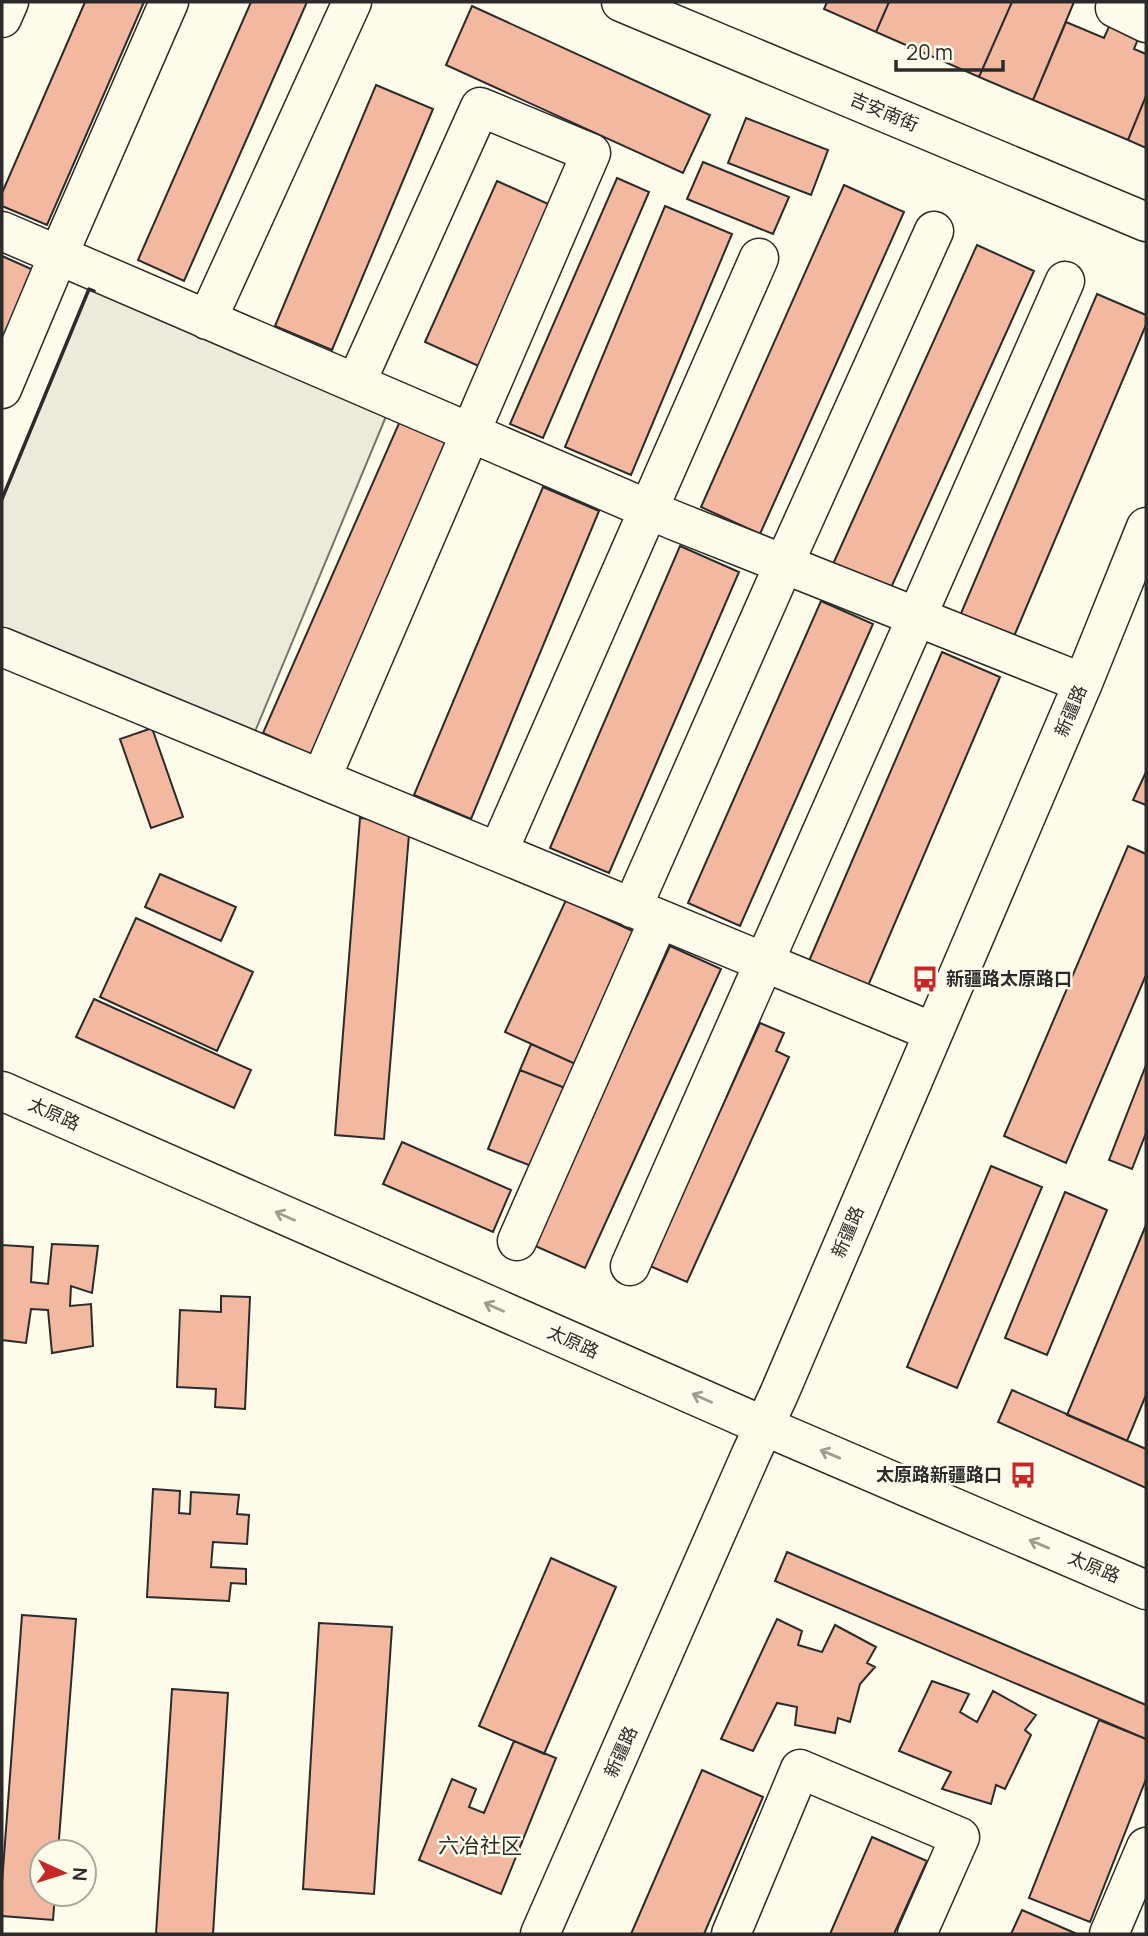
<svg xmlns="http://www.w3.org/2000/svg" width="1148" height="1936" font-family="Manrope,'Noto Sans SC',sans-serif">
<rect width="100%" height="100%" fill="#fdfbea"/>
<!-- parking -->
<path fill="#eceadb" stroke="#74746e" stroke-width="2" d="M 89,289 L 387,414 L 254,734 L 2,628 L 2,499 Z"/>
<!-- building -->
<path fill="#f2b8a0" stroke="#2b2b2b" stroke-width="2" d="M 85,2 L 144,2 L 47,225 L 2,206 L 2,193 Z
M 251,2 L 307,2 L 184,281 L 138,260 Z
M 827,2 L 889,2 L 876,32 L 824,9 Z
M 889,2 L 1012,2 L 979,77 L 876,32 Z
M 1012,2 L 1074,2 L 1033,100 L 979,77 Z
M 472,6 L 710,115 L 683,173 L 446,65 Z
M 1066,22 L 1104,38 L 1111,22 L 1140,34 L 1134,49 L 1146,54 L 1146,96 L 1128,140 L 1033,100 Z
M 376,85 L 433,109 L 332,350 L 275,326 Z
M 1146,96 L 1146,148 L 1128,140 Z
M 746,118 L 828,150 L 811,195 L 728,163 Z
M 703,162 L 789,197 L 773,234 L 687,199 Z
M 617,178 L 649,192 L 543,438 L 510,424 Z
M 497,181 L 555,207 L 483,368 L 425,342 Z
M 844,185 L 904,212 L 760,534 L 701,507 Z
M 665,206 L 732,234 L 631,475 L 565,447 Z
M 977,245 L 1034,271 L 890,590 L 833,564 Z
M 2,256 L 38,272 L 2,358 Z
M 1097,294 L 1146,315 L 1146,325 L 1012,641 L 959,618 Z
M 400,421 L 454,445 L 316,757 L 263,733 Z
M 543,487 L 599,511 L 471,819 L 414,795 Z
M 680,546 L 739,572 L 609,873 L 550,848 Z
M 821,601 L 873,624 L 740,926 L 688,903 Z
M 942,652 L 1000,677 L 868,986 L 809,961 Z
M 152,728 L 183,817 L 151,828 L 120,739 Z
M 1146,772 L 1146,805 L 1133,800 Z
M 360,818 L 410,822 L 384,1139 L 335,1135 Z
M 1128,846 L 1146,854 L 1146,975 L 1066,1163 L 1004,1136 Z
M 160,874 L 236,907 L 221,941 L 145,907 Z
M 566,900 L 639,934 L 580,1066 L 505,1032 Z
M 136,918 L 253,972 L 217,1051 L 100,997 Z
M 670,946 L 721,969 L 585,1268 L 533,1245 Z
M 94,999 L 251,1070 L 234,1108 L 76,1037 Z
M 760,1023 L 784,1033 L 776,1051 L 789,1057 L 687,1282 L 650,1266 Z
M 531,1044 L 580,1066 L 570,1090 L 520,1070 Z
M 1146,1065 L 1146,1133 L 1132,1169 L 1109,1160 Z
M 520,1070 L 570,1090 L 539,1169 L 488,1149 Z
M 402,1142 L 511,1190 L 493,1232 L 383,1184 Z
M 991,1166 L 1042,1187 L 957,1388 L 907,1367 Z
M 1065,1192 L 1107,1210 L 1047,1355 L 1005,1338 Z
M 1146,1225 L 1146,1395 L 1127,1441 L 1067,1415 Z
M 52,1244 L 98,1246 L 92,1293 L 71,1286 L 70,1306 L 91,1304 L 93,1346 L 52,1353 L 48,1310 L 31,1309 L 26,1343 L 2,1340 L 2,1245 L 33,1247 L 31,1282 L 48,1284 Z
M 221,1296 L 250,1297 L 245,1409 L 215,1407 L 216,1389 L 177,1387 L 180,1310 L 221,1312 Z
M 1012,1390 L 1146,1449 L 1146,1488 L 998,1422 Z
M 153,1489 L 180,1491 L 179,1513 L 190,1514 L 191,1492 L 239,1495 L 237,1514 L 249,1515 L 247,1544 L 213,1542 L 211,1567 L 246,1569 L 246,1584 L 231,1583 L 229,1601 L 147,1597 Z
M 787,1552 L 1146,1705 L 1146,1739 L 775,1581 Z
M 551,1558 L 616,1587 L 544,1754 L 479,1726 Z
M 22,1615 L 76,1619 L 58,1852 L 42,1852 L 42,1894 L 55,1894 L 53,1920 L 2,1916 L 2,1883 Z
M 777,1619 L 802,1631 L 798,1645 L 822,1652 L 835,1625 L 876,1647 L 867,1663 L 875,1667 L 860,1684 L 850,1722 L 838,1718 L 835,1733 L 795,1725 L 797,1707 L 777,1703 L 753,1751 L 721,1739 Z
M 319,1623 L 392,1627 L 374,1894 L 303,1889 Z
M 932,1681 L 969,1694 L 960,1712 L 977,1722 L 993,1691 L 1036,1715 L 1025,1730 L 1031,1735 L 1005,1789 L 996,1785 L 991,1804 L 942,1789 L 951,1772 L 899,1751 Z
M 172,1689 L 228,1693 L 213,1934 L 156,1934 Z
M 1099,1720 L 1146,1739 L 1146,1779 L 1090,1922 L 1029,1898 Z
M 514,1741 L 556,1758 L 501,1894 L 419,1860 L 452,1779 L 476,1789 L 469,1807 L 484,1813 Z
M 702,1770 L 763,1797 L 704,1934 L 631,1934 Z
M 872,1837 L 927,1861 L 894,1934 L 830,1934 Z
M 1022,1910 L 1077,1934 L 1011,1934 Z"/>
<g fill="none" stroke-linecap="round" stroke-linejoin="round">
<!-- minor casing -->
<g stroke="#2b2b2b" stroke-width="41">
<path id="minor" d="M 621,2 L 1146,222
M 1117,2 L 1115,8 L 1146,23
M 2,18 L 9,2
M 2,231 L 673,520 L 1083,683
M 207,320 L 352,2
M 2,389 L 58,256 L 169,2
M 2,647 L 933,1032
M 321,779 L 591,153 L 480,107 L 356,383
M 498,852 L 759,258
M 632,908 L 784,564 L 934,231
M 517,1241 L 659,919
M 630,1266 L 1065,281
M 540,1934 L 751,1454 L 779,1394 L 1083,683 L 1146,527
M 731,1934 L 800,1769 L 960,1837 L 917,1934
M 1109,1934 L 1146,1847"/>
</g>
<!-- major casing -->
<g stroke="#2b2b2b" stroke-width="41">
<path id="major" d="M 2,1091 L 764,1426 L 1146,1590"/>
</g>
<!-- minor -->
<use href="#minor" stroke="#fdfbea" stroke-width="38"/>
<!-- major -->
<use href="#major" stroke="#fdfbea" stroke-width="38"/>
<!-- wall -->
<path stroke="#2b2b2b" stroke-width="3.5" d="M 2,499 L 89,289 L 94,291"/>
</g>
<!-- one-way arrows -->
<defs><path id="oneway-shaft" d="M-6 0H5M1.5-3L5.5 0L1.5 3" fill="none" stroke-width="1.6" stroke-linecap="round" stroke-linejoin="round" transform="scale(1.75)"/></defs>
<g stroke="#9e9d94">
<use href="#oneway-shaft" transform="translate(285 1216) rotate(-156)"/>
<use href="#oneway-shaft" transform="translate(494 1307) rotate(-156)"/>
<use href="#oneway-shaft" transform="translate(702 1398) rotate(-156)"/>
<use href="#oneway-shaft" transform="translate(830 1454) rotate(-157)"/>
<use href="#oneway-shaft" transform="translate(1039 1544) rotate(-157)"/>
</g>
<!-- icons -->
<defs>
<g id="bus-bare" transform="scale(2.1)"><path d="M-5-6H5V4H4V6H2V4H-2V6H-4V4H-5ZM-3.5-4V0h7V-4ZM-3.5 1.2v1.5H-2V1.2ZM2 1.2v1.5H3.5V1.2Z" fill="#c62828" stroke="#fdfbea" stroke-width="2.5" paint-order="stroke"/></g>
</defs>
<g fill-rule="evenodd">
<use href="#bus-bare" x="925" y="979"/>
<use href="#bus-bare" x="1023" y="1475"/>
</g>
<g text-anchor="middle" stroke-width="5" stroke-linejoin="round" paint-order="stroke">
<!-- street labels -->
<g font-size="18" fill="#2b2b2b" stroke="#fdfbea">
<text transform="translate(884 112) rotate(23)" y="6">吉安南街</text>
<text transform="translate(1071 711) rotate(-67)" y="6">新疆路</text>
<text transform="translate(54 1114) rotate(24)" y="6">太原路</text>
<text transform="translate(848 1232) rotate(-67)" y="6">新疆路</text>
<text transform="translate(573 1342) rotate(24)" y="6">太原路</text>
<text transform="translate(1094 1567) rotate(23)" y="6">太原路</text>
<text transform="translate(621 1752) rotate(-66)" y="6">新疆路</text>
</g>
<!-- poi labels -->
<g font-size="18" font-weight="bold" fill="#2b2b2b" stroke="#fdfbea" text-anchor="start">
<text x="946" y="985">新疆路太原路口</text>
<text x="1002" y="1481" text-anchor="end">太原路新疆路口</text>
</g>
<!-- quarter labels -->
<g font-size="21" fill="#2b2b2b" stroke="#fdfbea">
<text x="480" y="1853">六冶社区</text>
</g>
</g>
<!-- border -->
<rect width="1148" height="1936" fill="none" stroke="#2b2b2b" stroke-width="7"/>
<!-- north arrow -->
<g transform="translate(63 1873) rotate(94)"><circle r="33" fill="#fdfbea" stroke="#a9a89e" stroke-width="2"/>
<path d="M0-5L12 26L0 18L-12 26Z" fill="#c62828"/>
<text y="-10" font-size="19" font-weight="bold" text-anchor="middle" fill="#2b2b2b">N</text>
</g>
<!-- scale -->
<path d="M896 60v10h107v-10" fill="none" stroke="#2b2b2b" stroke-width="3.5"/>
<text x="906" y="60" font-size="21" fill="#2b2b2b" stroke="#fdfbea" stroke-width="5" paint-order="stroke">20 m</text>
</svg>
